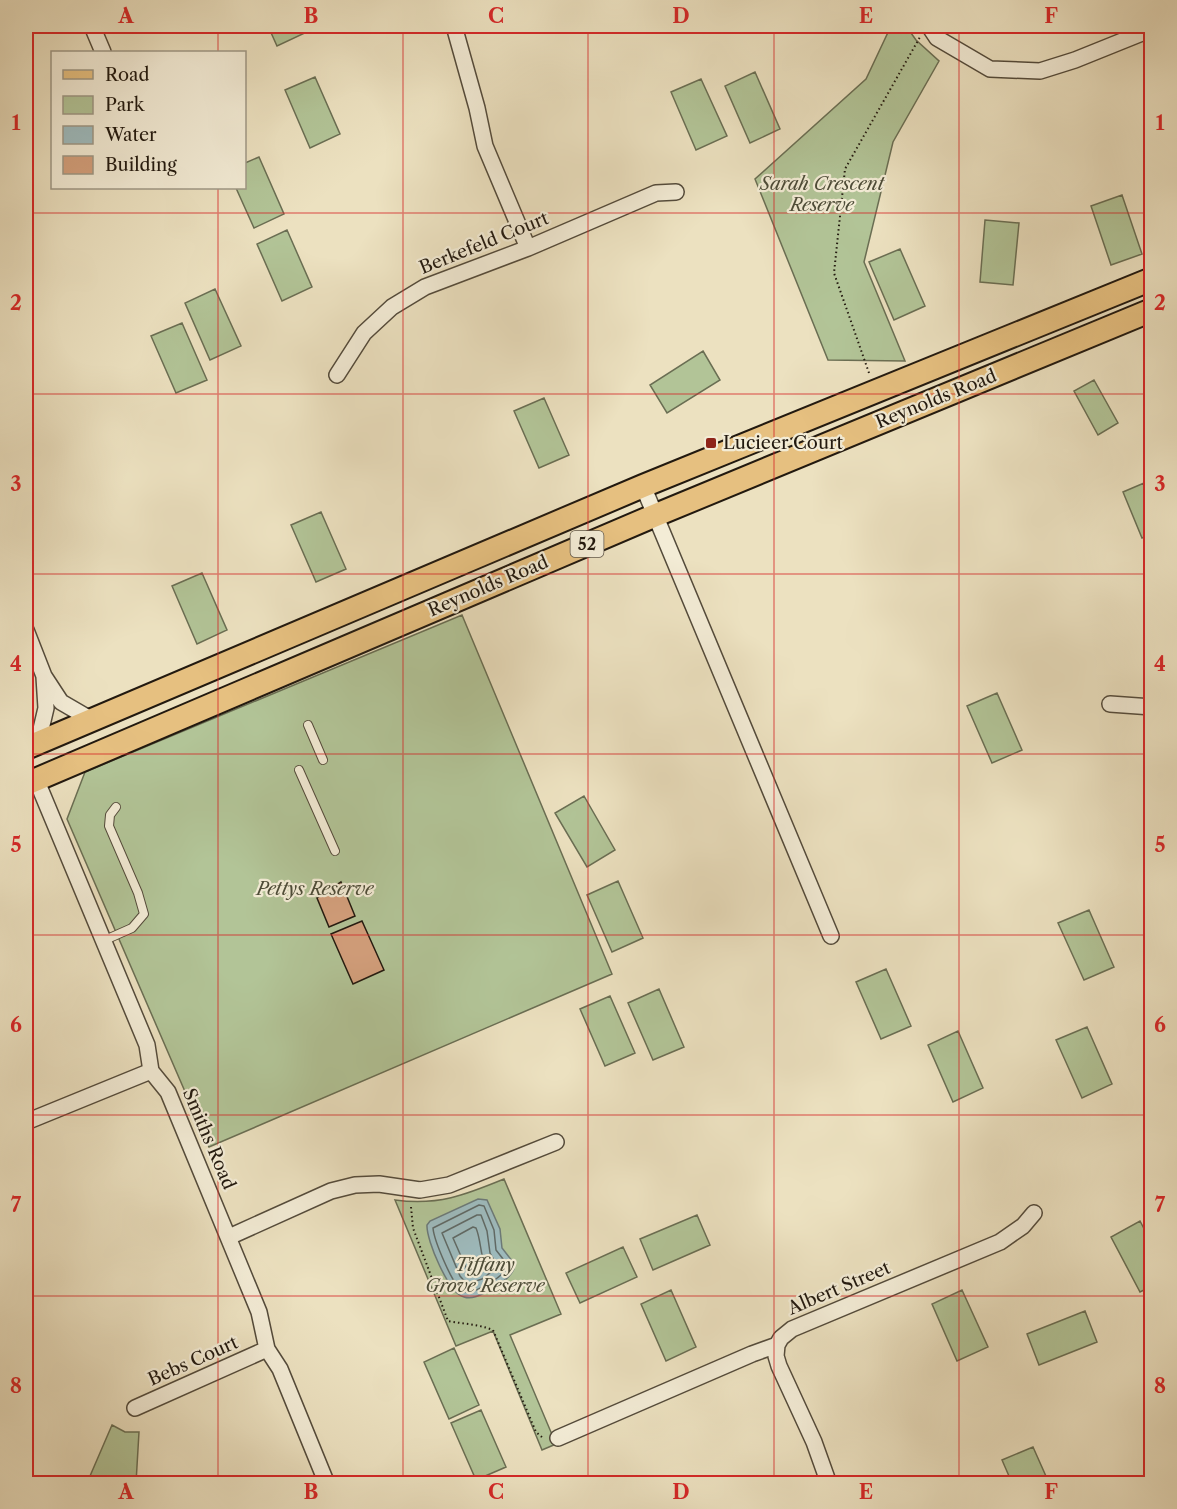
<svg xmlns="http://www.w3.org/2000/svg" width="1177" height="1509" font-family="'Libre Caslon Text',serif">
<rect width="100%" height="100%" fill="#ece1c0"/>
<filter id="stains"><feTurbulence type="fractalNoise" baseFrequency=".00333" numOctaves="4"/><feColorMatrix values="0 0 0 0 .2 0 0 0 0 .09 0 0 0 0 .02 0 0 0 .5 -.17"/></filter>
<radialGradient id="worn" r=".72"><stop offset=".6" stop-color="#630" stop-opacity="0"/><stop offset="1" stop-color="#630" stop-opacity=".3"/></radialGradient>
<!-- green -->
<path fill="#b2c497" stroke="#6a6e53" stroke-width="1.5" d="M 268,26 L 304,26 L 307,32 L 277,46 Z
M 891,26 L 906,26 L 916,40 L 939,61 L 893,142 L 864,262 L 905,361 L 828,360 L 755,179 L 866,79 Z
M 755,72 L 780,129 L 750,143 L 725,86 Z
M 315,77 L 340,134 L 310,148 L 285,90 Z
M 701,79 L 727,136 L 696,150 L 671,92 Z
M 259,157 L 284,214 L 254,228 L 236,188 L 244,188 L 245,163 Z
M 1122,195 L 1142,254 L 1111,265 L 1091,206 Z
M 985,220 L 1019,223 L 1013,285 L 980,282 Z
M 287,230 L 312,287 L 282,301 L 257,244 Z
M 900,249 L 925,306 L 894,320 L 869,262 Z
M 215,289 L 241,346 L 210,360 L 185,303 Z
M 182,323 L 207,380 L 176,393 L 151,336 Z
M 703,351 L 720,380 L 667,413 L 650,385 Z
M 1094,380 L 1118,423 L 1098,435 L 1074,391 Z
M 544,398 L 569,455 L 539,468 L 514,411 Z
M 1144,483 L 1151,502 L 1152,534 L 1142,538 L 1123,492 Z
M 321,512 L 346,569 L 316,582 L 291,525 Z
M 202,573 L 227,630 L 197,644 L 172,586 Z
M 462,615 L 612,974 L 209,1147 L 67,819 L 85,772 Z
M 997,693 L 1022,750 L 992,763 L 967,706 Z
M 584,796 L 615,850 L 587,867 L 555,813 Z
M 618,881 L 643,938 L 612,952 L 587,895 Z
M 1089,910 L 1114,967 L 1084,980 L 1058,923 Z
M 886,969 L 911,1026 L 881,1039 L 856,982 Z
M 659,989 L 684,1047 L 653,1060 L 628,1003 Z
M 610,996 L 635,1053 L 605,1066 L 580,1009 Z
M 1087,1027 L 1112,1084 L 1082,1098 L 1056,1040 Z
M 958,1031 L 983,1088 L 953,1102 L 928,1045 Z
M 504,1179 L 561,1314 L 510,1335 L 556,1444 L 542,1450 L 493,1331 L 456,1346 L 395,1200 C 438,1206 465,1195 504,1179 Z
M 697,1215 L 710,1245 L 653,1270 L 640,1239 Z
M 1140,1221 L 1151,1242 L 1152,1286 L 1140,1292 L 1111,1237 Z
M 623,1247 L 637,1277 L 580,1303 L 566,1273 Z
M 671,1290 L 696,1347 L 666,1361 L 641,1304 Z
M 962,1290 L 988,1347 L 957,1361 L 932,1304 Z
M 1085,1311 L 1097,1342 L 1039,1365 L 1027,1334 Z
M 454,1348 L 479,1405 L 449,1419 L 424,1362 Z
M 481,1410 L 506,1467 L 476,1480 L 451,1423 Z
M 112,1425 L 125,1432 L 139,1432 L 136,1483 L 87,1483 Z
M 1033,1447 L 1049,1483 L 1012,1483 L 1002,1460 Z"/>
<!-- water -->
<path fill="#9ebbbe" stroke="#6c7a78" stroke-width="1.5" d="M 478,1199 L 487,1200 L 500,1229 L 502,1248 L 513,1262 L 514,1269 C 509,1279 499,1285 490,1290 C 482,1294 473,1300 464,1297 C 449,1294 426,1240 427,1225 L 430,1221 Z"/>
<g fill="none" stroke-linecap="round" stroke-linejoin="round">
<!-- shore -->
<path stroke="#606a66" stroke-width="1.5" d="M 479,1205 L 484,1206 L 494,1230 L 496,1250 L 507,1264 L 507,1268 C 502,1276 494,1281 485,1285 C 479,1289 471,1294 463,1291 C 453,1287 434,1240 433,1228 Z
M 477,1215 L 481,1215 L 487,1231 L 490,1253 L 498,1267 L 482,1279 L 467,1284 L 460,1276 L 442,1233 Z
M 473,1227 L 476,1228 C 481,1240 480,1253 485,1265 L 471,1274 L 468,1272 L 453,1238 Z"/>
</g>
<!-- building -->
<path fill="#d4a07d" stroke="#22190f" stroke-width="1.5" d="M 341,882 L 355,916 L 329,927 L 317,898 Z
M 362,921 L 384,970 L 353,984 L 331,934 Z"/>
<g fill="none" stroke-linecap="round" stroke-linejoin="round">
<!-- lane casing -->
<g stroke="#544b3b" stroke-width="10">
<path id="lane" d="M 308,725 L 323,760
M 299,770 L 335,851
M 105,940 L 132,928 L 144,914 L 138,893 L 109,826 L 110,815 L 116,807"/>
</g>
<!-- street casing -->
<g stroke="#544b3b" stroke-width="18">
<path id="street" d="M 92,26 L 103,52
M 454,26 L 477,108 L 485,146 L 528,248
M 929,26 L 937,38 L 990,69 L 1040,71 L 1075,60 L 1152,29
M 337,375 L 364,333 L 392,307 L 425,287 L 528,248 L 656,193 L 676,192
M 643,486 L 831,936
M 26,630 L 44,676 L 61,702 L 92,720
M 1110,704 L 1152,707
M 38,742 L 46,708 L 44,677
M 36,779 L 147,1045 L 151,1071 L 168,1092 L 259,1312 L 267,1349 L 280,1369 L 327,1484
M 26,1122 L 151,1071
M 229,1237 L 331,1191 L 355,1185 L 379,1184 L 420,1190 L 449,1185 L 556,1142
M 777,1345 L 776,1356 L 779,1366 L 814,1442 L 829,1484
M 135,1408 L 267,1349
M 558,1438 L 752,1354 L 777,1345 L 781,1338 L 792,1329 L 1000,1242 L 1023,1226 L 1034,1213"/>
</g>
<!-- primary casing -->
<g stroke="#22190f" stroke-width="26">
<path id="primary" d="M 26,748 L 643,486 L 1152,279
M 26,784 L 656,515 L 1152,310"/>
</g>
<!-- path -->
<path stroke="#22190f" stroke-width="2" stroke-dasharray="1.5 3" stroke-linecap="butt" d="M 869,373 L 834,273 L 845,169 L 920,37
M 411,1207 L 413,1228 L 448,1321 C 463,1324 478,1324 493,1330 L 536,1432 L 543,1438"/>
<!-- lane -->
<use href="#lane" stroke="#f3ecd6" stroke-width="8"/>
<!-- street -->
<use href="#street" stroke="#f3ecd6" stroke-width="15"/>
<!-- primary -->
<use href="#primary" stroke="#e6c080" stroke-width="22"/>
</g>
<!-- grid -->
<path fill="none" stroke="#d62828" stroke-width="1.5" stroke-opacity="0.55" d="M 218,26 L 218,52M 403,26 L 403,1484M 588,26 L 588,1484M 774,26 L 774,1484M 959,26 L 959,1484M 218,188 L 218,1484M 26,213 L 1152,213M 26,394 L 1152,394M 26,574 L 1152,574M 26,754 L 1152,754M 26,935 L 1152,935M 26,1115 L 1152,1115M 26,1296 L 1152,1296"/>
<!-- markers -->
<rect fill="#8f2418" stroke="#f3ecd6" stroke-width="2" x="705" y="437" width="12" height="12" rx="3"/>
<g text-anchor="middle" stroke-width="4.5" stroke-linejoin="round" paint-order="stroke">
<!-- shield labels -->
<rect fill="#f3ecd6" stroke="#61584b" stroke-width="1.5" x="570.5" y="531" width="33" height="26" rx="4.5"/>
<g font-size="16" font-weight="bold" fill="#22190f">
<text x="587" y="550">52</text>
</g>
<!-- park labels -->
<g font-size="18" font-style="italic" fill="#4d4c38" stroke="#f3ecd6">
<text x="822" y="190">Sarah Crescent<tspan x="822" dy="21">Reserve</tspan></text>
<text x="315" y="895">Pettys Reserve</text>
<text x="485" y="1271">Tiffany<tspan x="485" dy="21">Grove Reserve</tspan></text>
</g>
<!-- street labels -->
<g font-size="18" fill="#22190f" stroke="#f3ecd6">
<text transform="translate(484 243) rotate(-22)" y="6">Berkefeld Court</text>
<text transform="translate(936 399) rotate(-22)" y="6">Reynolds Road</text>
<text transform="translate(488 586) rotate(-23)" y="6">Reynolds Road</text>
<text transform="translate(209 1139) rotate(67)" y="6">Smiths Road</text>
<text transform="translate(839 1288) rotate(-23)" y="6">Albert Street</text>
<text transform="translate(193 1361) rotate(-24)" y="6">Bebs Court</text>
</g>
<!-- poi labels -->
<g font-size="18" fill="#22190f" stroke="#f3ecd6" text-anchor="start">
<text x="723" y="449">Lucieer Court</text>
</g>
</g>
<!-- margin -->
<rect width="1177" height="1509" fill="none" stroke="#ece1c0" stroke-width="66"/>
<!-- legend -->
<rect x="51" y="51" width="195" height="138" fill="#f3ecd6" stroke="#9f9886" stroke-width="1.5"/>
<rect x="63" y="70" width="30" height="9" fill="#e6c080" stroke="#9f9886" stroke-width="1.5"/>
<text x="105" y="81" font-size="18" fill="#22190f">Road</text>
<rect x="63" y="96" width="30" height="18" fill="#b2c497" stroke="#9f9886" stroke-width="1.5"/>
<text x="105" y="111" font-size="18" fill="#22190f">Park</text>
<rect x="63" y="126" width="30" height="18" fill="#9ebbbe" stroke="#9f9886" stroke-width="1.5"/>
<text x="105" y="141" font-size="18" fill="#22190f">Water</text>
<rect x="63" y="156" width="30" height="18" fill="#d4a07d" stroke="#9f9886" stroke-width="1.5"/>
<text x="105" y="171" font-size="18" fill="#22190f">Building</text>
<rect x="33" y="33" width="1111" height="1443" fill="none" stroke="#d62828" stroke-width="2"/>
<g font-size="20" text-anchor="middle" font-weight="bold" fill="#d62828">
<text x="126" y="23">A</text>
<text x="311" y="23">B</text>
<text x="496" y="23">C</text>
<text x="681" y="23">D</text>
<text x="866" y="23">E</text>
<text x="1051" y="23">F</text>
<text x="16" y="130">1</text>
<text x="1160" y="130">1</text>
<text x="16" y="310">2</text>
<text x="1160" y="310">2</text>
<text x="16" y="491">3</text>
<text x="1160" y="491">3</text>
<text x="16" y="671">4</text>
<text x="1160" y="671">4</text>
<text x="16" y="852">5</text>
<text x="1160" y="852">5</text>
<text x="16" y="1032">6</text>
<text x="1160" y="1032">6</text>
<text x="16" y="1212">7</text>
<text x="1160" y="1212">7</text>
<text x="16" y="1393">8</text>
<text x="1160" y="1393">8</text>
<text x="126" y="1499">A</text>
<text x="311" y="1499">B</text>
<text x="496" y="1499">C</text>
<text x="681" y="1499">D</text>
<text x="866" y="1499">E</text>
<text x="1051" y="1499">F</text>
</g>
<rect width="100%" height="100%" filter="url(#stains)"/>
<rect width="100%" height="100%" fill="url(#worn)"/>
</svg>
